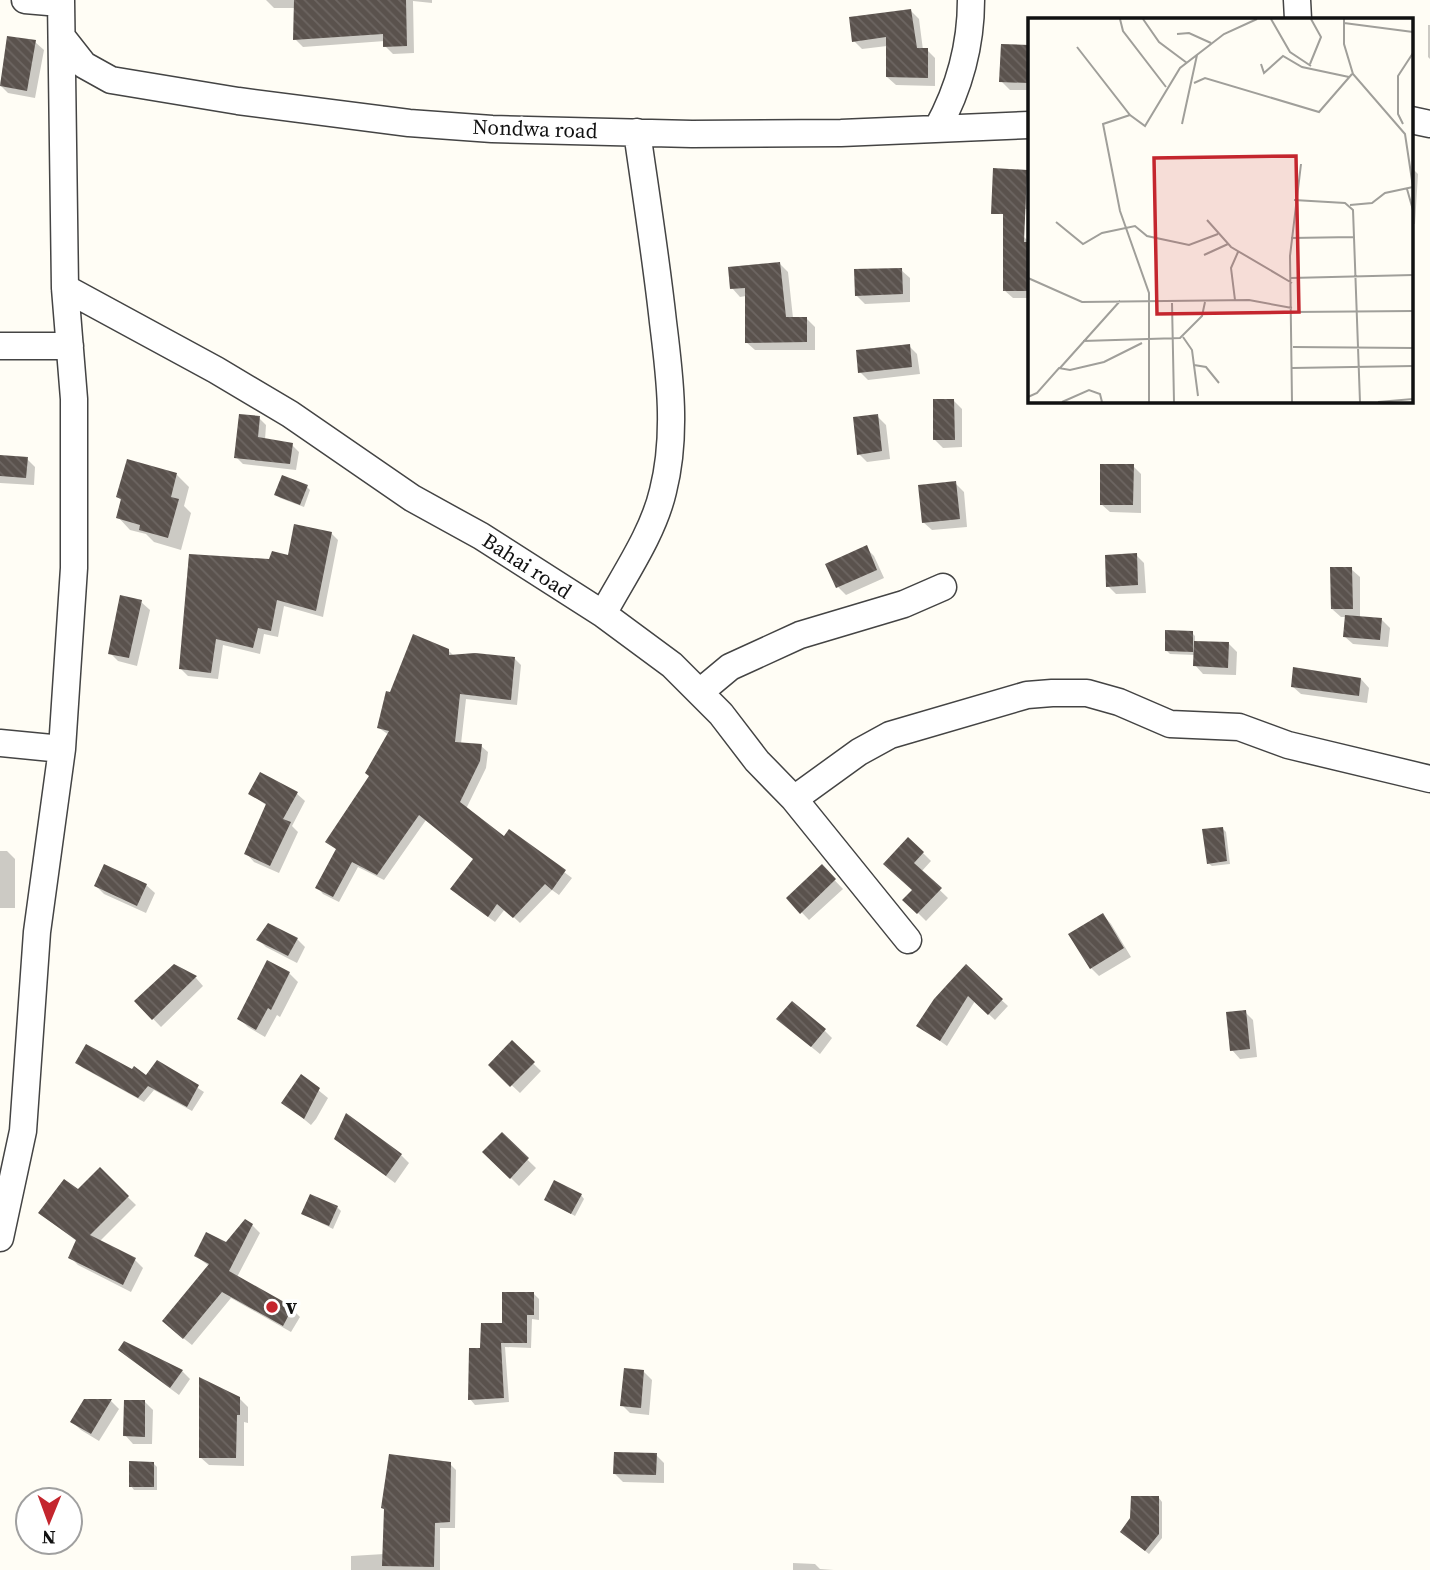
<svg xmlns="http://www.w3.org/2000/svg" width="1430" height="1570" font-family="'Source Serif 4',serif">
<defs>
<pattern id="building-back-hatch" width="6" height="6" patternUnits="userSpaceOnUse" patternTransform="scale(1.75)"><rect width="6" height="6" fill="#5a524d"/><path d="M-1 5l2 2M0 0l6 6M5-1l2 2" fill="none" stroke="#6d6662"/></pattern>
</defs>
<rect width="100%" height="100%" fill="#fffdf5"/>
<!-- shadow -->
<path fill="#0003" d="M 266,0 L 432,0 L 432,3 L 413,1 L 414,53 L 393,54 L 385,46 L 385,41 L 303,47 L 295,39 L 296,8 L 274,8 Z
M 911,11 L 919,19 L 923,50 L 927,50 L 935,58 L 935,86 L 896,85 L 887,77 L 887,46 L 862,49 L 854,41 Z
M 1428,25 L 1430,25 L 1430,59 L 1428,57 Z
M 8,38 L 35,42 L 44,50 L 35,98 L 8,93 L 0,85 Z
M 1002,46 L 1029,46 L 1029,90 L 1010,90 L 1001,81 Z
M 1411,167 L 1418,174 L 1415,224 L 1411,224 Z
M 1026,172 L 1029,175 L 1029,209 L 1001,209 Z
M 1023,236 L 1029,242 L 1029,298 L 1013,298 L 1004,290 Z
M 780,264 L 788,272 L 793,318 L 806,318 L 815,327 L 815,350 L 755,350 L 746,342 L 746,296 L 740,297 L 732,288 Z
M 901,270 L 910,278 L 910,302 L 865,304 L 856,295 Z
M 909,346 L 917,354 L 920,374 L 868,380 L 860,372 Z
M 954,401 L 962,409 L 962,447 L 943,448 L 935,440 Z
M 877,416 L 886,425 L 890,459 L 867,462 L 859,454 Z
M 259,418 L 266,425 L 265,440 L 292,445 L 299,452 L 296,470 L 243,464 L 236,457 Z
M 0,457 L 27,459 L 35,467 L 34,485 L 0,483 Z
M 1133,466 L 1141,474 L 1141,513 L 1110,512 L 1101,504 Z
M 177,475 L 189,487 L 184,506 L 191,513 L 181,550 L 154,542 L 146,534 L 130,530 L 118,517 L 122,501 L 117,496 Z
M 955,483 L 964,492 L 967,527 L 932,530 L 923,522 Z
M 307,487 L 310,490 L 304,507 L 280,498 L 276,494 Z
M 331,533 L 338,540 L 323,617 L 284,606 L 278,637 L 264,634 L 260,654 L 223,645 L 218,679 L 188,676 L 181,669 L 289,557 Z
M 866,548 L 874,556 L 884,578 L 846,595 L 838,587 Z
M 1136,555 L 1144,563 L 1146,593 L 1116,594 L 1108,586 Z
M 1351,569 L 1360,577 L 1360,618 L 1382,620 L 1390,628 L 1388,647 L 1353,644 L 1344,636 L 1346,617 L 1341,617 L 1332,609 Z
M 141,602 L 150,610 L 137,666 L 118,661 L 110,653 Z
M 1192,633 L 1195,636 L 1195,643 L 1229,644 L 1237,652 L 1236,675 L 1203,674 L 1195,665 L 1195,655 L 1170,654 L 1167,651 Z
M 448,650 L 455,657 L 515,659 L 521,665 L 517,705 L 466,699 L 461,744 L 481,746 L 488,752 L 486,768 L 466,809 L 504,839 L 509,831 L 572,878 L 559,895 L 552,890 L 520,923 L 505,909 L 495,922 L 458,895 L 475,860 L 426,820 L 384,880 L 358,867 L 339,902 L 323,894 L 317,887 L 337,850 L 327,842 L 371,777 L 389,735 L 379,728 L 391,694 Z
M 1361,679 L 1369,688 L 1367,703 L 1301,694 L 1292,686 Z
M 250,793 L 296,793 L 305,801 L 292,826 L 298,832 L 279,873 L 254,862 L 246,853 L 267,806 Z
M 1222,828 L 1226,832 L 1230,864 L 1212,866 L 1208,863 Z
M 909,839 L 931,861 L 921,872 L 948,898 L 926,921 L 905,900 L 914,890 Z
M 0,851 L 7,851 L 15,859 L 15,908 L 0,908 Z
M 105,866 L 146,885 L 155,893 L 146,913 L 104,894 L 96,886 Z
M 822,867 L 843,889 L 809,920 L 788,898 Z
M 1103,915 L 1111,924 L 1131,957 L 1099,976 L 1091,968 Z
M 258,939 L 297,939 L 305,947 L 297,963 L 266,947 Z
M 268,963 L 289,973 L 298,982 L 280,1017 L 277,1015 L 265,1037 L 248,1027 L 240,1019 Z
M 174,966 L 196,978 L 203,986 L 161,1027 L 136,1001 Z
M 966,967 L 1008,1006 L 995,1020 L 975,1001 L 947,1046 L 919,1026 Z
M 1245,1012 L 1253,1020 L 1257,1057 L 1240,1059 L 1232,1050 Z
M 787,1027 L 824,1030 L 832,1038 L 820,1054 Z
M 512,1043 L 541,1071 L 520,1093 L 490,1065 Z
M 157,1062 L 204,1092 L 192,1111 L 154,1090 L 144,1102 L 83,1068 L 77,1063 L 146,1078 Z
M 302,1077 L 328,1098 L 316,1119 L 311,1125 L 283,1102 Z
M 502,1135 L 536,1168 L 519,1186 L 485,1152 Z
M 336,1139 L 401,1155 L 409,1163 L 395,1183 Z
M 100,1170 L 136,1205 L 99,1242 L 135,1260 L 143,1268 L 131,1292 L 78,1265 L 70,1257 L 78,1242 L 49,1220 Z
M 581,1195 L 584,1199 L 575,1216 L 546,1200 Z
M 337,1207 L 341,1211 L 333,1229 L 303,1214 Z
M 252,1225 L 260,1233 L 237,1277 L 292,1309 L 300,1317 L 291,1332 L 231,1298 L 192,1345 L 172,1329 L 209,1266 L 196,1256 L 227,1244 Z
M 534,1294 L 539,1299 L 539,1320 L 532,1319 L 531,1348 L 505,1347 L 509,1402 L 475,1405 L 470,1399 L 482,1350 Z
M 124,1343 L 182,1371 L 190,1379 L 179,1395 L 129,1358 L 120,1350 Z
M 644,1372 L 652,1380 L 649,1415 L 630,1413 L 622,1405 Z
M 239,1398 L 248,1407 L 248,1423 L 244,1422 L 244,1466 L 209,1465 L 200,1457 Z
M 85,1401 L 111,1401 L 119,1409 L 99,1441 L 81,1430 L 72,1422 Z
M 145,1402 L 153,1410 L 152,1444 L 133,1444 L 125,1435 Z
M 656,1455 L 664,1463 L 664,1483 L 623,1482 L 615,1474 Z
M 153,1463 L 157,1467 L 157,1490 L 134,1490 L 131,1486 Z
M 450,1464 L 456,1470 L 455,1528 L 440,1528 L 440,1570 L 351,1570 L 351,1556 L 384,1554 Z
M 1159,1498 L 1162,1502 L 1162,1538 L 1149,1554 L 1125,1535 Z
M 793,1563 L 815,1564 L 820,1569 L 834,1570 L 793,1570 Z"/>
<!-- building -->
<path fill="url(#building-back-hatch)" d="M 294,0 L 406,0 L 407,46 L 383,47 L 383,34 L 293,40 Z
M 911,9 L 917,48 L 928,48 L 928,78 L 886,77 L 886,37 L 852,42 L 849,17 Z
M 7,36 L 36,40 L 27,91 L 0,86 Z
M 1001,44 L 1029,45 L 1029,83 L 999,82 Z
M 993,168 L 1027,170 L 1024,242 L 1029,242 L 1029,291 L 1003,291 L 1003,214 L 991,214 Z
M 780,262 L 786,317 L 807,317 L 807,342 L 745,343 L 745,288 L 730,289 L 728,267 Z
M 902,268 L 903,294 L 855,296 L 854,269 Z
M 910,344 L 912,367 L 858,373 L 856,350 Z
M 933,399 L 954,399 L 955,440 L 933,440 Z
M 239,414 L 260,416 L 258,437 L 293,443 L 290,464 L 234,458 Z
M 878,414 L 882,451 L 857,455 L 853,417 Z
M 0,455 L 28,457 L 26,478 L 0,476 Z
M 127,459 L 177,473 L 171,497 L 179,499 L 168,538 L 139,530 L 140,525 L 116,518 L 121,499 L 116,497 Z
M 1100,464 L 1134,464 L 1133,505 L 1100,505 Z
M 282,475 L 308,485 L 300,505 L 274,495 Z
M 956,481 L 960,519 L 922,523 L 918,485 Z
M 294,524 L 332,532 L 316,611 L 277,600 L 271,631 L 258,628 L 253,648 L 216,639 L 211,673 L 179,669 L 189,554 L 269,559 L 272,551 L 288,555 Z
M 867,545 L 877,570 L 836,588 L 825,564 Z
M 1137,553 L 1138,585 L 1106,587 L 1105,555 Z
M 1330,567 L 1352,567 L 1353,609 L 1331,609 Z
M 120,595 L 142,600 L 129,658 L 108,654 Z
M 1345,615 L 1382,618 L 1380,640 L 1343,637 Z
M 1165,630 L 1193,631 L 1193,652 L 1165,651 Z
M 413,634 L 449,649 L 449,655 L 475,653 L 515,657 L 511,700 L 460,694 L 455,742 L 482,744 L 480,761 L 460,802 L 504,836 L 509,829 L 566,870 L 552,890 L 545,884 L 513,918 L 497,904 L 488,917 L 450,889 L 473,859 L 419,815 L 377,875 L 352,862 L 333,897 L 315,888 L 336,849 L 325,842 L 369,776 L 365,773 L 389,731 L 377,728 L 386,691 L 390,692 Z
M 1194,641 L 1229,642 L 1228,668 L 1193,666 Z
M 1293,667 L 1361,678 L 1359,696 L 1291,687 Z
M 260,772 L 298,792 L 283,819 L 291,822 L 270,866 L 244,854 L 266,804 L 248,794 Z
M 1223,827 L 1227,861 L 1207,864 L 1202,829 Z
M 908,837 L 924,852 L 914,863 L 942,888 L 917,914 L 902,900 L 912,890 L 883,864 Z
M 104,864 L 147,884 L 137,906 L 94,886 Z
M 822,864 L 836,879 L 800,914 L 786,898 Z
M 1103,913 L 1124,948 L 1090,969 L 1068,934 Z
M 268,923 L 298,938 L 288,956 L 256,940 Z
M 267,960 L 290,972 L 271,1010 L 268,1008 L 256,1030 L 237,1019 Z
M 174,964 L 197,976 L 152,1020 L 134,1001 Z
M 966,964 L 1003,999 L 988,1015 L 968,996 L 940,1041 L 916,1026 L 934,999 Z
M 792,1001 L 826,1029 L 811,1047 L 776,1019 Z
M 1246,1010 L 1250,1049 L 1230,1051 L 1226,1012 Z
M 512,1040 L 535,1062 L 510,1087 L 488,1065 Z
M 86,1044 L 132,1069 L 134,1066 L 146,1075 L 157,1060 L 199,1085 L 187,1107 L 148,1086 L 138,1098 L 75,1063 Z
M 301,1074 L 320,1088 L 304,1119 L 281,1103 Z
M 346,1113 L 402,1154 L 386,1176 L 334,1139 Z
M 502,1132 L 529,1158 L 510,1179 L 482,1152 Z
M 100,1167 L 129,1196 L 90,1235 L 136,1258 L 123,1285 L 68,1258 L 76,1240 L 38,1213 L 64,1179 L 78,1189 Z
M 554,1180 L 582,1194 L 571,1214 L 544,1200 Z
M 310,1194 L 338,1206 L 329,1226 L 301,1214 Z
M 245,1219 L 253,1224 L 229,1271 L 293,1307 L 283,1326 L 222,1292 L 183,1339 L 162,1321 L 209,1264 L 194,1256 L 206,1232 L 226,1242 Z
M 502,1292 L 534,1292 L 534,1315 L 527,1315 L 527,1343 L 501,1343 L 504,1398 L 468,1400 L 469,1348 L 480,1348 L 481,1323 L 502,1323 Z
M 124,1341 L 183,1370 L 170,1388 L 118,1350 Z
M 624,1368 L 644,1370 L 641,1408 L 620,1406 Z
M 199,1377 L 240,1397 L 240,1415 L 237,1415 L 236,1458 L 199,1458 Z
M 84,1399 L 112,1399 L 91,1434 L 70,1422 Z
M 124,1400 L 145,1400 L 145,1437 L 123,1436 Z
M 614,1452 L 657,1453 L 656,1475 L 613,1474 Z
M 389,1454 L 451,1462 L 450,1522 L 435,1523 L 434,1567 L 382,1566 L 384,1509 L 381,1508 Z
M 129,1461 L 154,1462 L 154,1487 L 129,1487 Z
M 1131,1496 L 1159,1496 L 1159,1534 L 1145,1551 L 1120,1532 L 1130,1518 Z"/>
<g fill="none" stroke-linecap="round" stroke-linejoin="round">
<!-- minor casing -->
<g stroke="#444" stroke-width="29">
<path id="minor" d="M 25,0 L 60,3
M 1297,0 L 1298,19
M 62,37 L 84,65 L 111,80 L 238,101 L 409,123 L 492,129 L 692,134 L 841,133 L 1029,125
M 1411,120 L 1430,124
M 937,129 C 959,89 971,46 971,0
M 65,288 L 216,370 L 290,414 L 412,498 L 481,536 L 603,614 L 672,665 L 721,714 L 757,761 L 794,799 L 908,940
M 0,346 L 70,346
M 603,614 C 624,575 653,534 663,491 C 677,436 670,377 663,322 C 656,258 646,195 637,132
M 700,692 L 730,667 L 800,635 L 904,604 L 943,587
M 0,743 L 62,749
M 794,799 L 859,752 L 890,735 L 1027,695 L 1052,693 L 1087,693 L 1119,702 L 1170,724 L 1239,727 L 1288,745 L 1430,779
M 0,1238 L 23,1131 L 37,932 L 62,749 L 74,568 L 74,399 L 65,288 L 61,0"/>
</g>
<!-- minor -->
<use href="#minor" stroke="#fff" stroke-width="26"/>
</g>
<!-- markers -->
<circle fill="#c4262e" stroke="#fff" stroke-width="2.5" cx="272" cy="1307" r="7"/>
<g text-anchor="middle" stroke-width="7" stroke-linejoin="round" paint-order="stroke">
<!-- street labels -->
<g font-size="21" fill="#111" stroke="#fff">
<text transform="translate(535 129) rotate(2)" y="7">Nondwa road</text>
<text transform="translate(527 566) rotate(33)" y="7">Bahai road</text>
</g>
<!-- poi labels -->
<g font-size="21" font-weight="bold" fill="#111" stroke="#fff" text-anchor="start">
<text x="286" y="1314">v</text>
</g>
</g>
<!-- overview -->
<g transform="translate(1028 18)">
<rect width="385" height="385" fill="#fffdf5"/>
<path fill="none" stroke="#a09f9a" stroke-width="2" d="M 92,1 L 95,13 L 138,69M 115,1 L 131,24 L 159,45M 243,1 L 262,34 L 283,48M 316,1 L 316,26 L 325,56 L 377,116 L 385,169M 316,5 L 385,14M 149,16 L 161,15 L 183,25M 49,29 L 102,97 L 117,108 L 152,50 L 196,16 L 229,1M 233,46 L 236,55 L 255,38 L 274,49 L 321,59M 282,46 L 293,19 L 283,1M 166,65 L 177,60 L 291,94 L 324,56M 102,97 L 75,106 L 92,193 L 121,275 L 121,384M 154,106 L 169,37M 375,106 L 370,96 L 370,58 L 385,35M 379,171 L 385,192M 266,182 L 317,185 L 325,192 L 332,384M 322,187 L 344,185 L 357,175 L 385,169M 179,202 L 203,229 L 264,265M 28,204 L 55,226 L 74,215 L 107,208 L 119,218 L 161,227 L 190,216M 263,220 L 326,219M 176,237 L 200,226M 0,260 L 54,284 L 221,282 L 264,290M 263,260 L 385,257M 207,282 L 203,250 L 210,234M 144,285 L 146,384M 265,294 L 385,293M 155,319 L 164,332 L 170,378M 55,323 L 152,320 L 174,298 L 177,284M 265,329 L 385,330M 166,347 L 178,349 L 191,365M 32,350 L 92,283M 264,350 L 385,348M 0,379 L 9,375 L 31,350 L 42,352 L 76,344 L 114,325M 34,384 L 61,372 L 72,376 L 74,384M 264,384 L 262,238 L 273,146M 350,384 L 385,381"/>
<path fill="#c4262e" fill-opacity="0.15" stroke="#c4262e" stroke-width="3.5" d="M 268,138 L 271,294 L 129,296 L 126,140 Z"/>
<rect width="385" height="385" fill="none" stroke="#111" stroke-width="3.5"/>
</g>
<!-- north arrow -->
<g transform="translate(49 1521) rotate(181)"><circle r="33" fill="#ffffff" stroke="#a0a0a0" stroke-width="2"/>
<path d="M0-5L12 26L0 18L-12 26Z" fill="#c4262e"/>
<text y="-10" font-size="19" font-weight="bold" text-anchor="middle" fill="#111111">N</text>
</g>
</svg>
